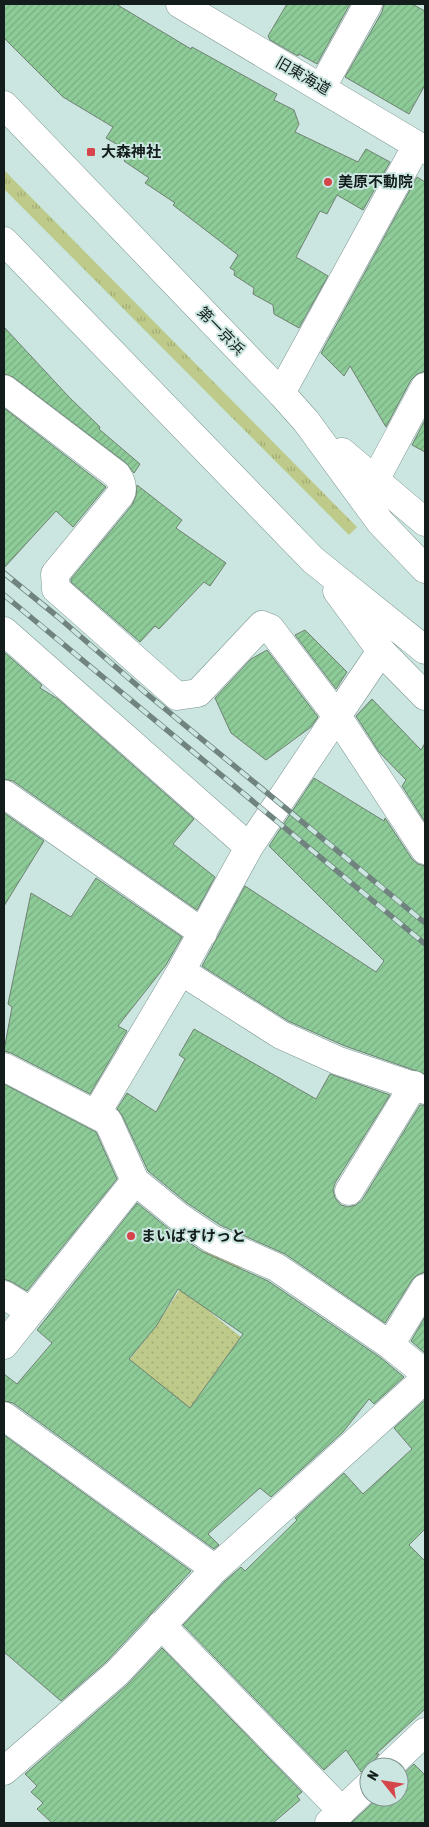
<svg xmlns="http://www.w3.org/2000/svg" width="429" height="1827" font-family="'Asap Condensed','Noto Sans JP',sans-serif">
<defs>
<pattern id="grass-tufts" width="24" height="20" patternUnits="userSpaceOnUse" patternTransform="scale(1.25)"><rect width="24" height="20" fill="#bdca8a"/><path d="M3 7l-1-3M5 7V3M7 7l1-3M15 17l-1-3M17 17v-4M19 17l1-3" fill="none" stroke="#a2ad76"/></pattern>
<pattern id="park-dots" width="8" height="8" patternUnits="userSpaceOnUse" patternTransform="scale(1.25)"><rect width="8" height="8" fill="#bdca8a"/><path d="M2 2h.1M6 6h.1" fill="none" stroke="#a2ad76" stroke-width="1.8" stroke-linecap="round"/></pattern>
<pattern id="building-hatch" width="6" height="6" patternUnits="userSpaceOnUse" patternTransform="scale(1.25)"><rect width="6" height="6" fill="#8dcb98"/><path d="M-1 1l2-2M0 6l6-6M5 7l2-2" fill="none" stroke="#79ae82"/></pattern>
</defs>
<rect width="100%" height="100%" fill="#cbe6e0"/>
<!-- grass -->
<path fill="url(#grass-tufts)" d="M 4,170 L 357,527 L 349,535 L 4,189 Z"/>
<!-- park -->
<path fill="url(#park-dots)" d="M 212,1239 L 250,1256 L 210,1312 L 242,1338 L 179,1425 L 107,1388 L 157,1325 Z"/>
<!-- building -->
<path fill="url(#building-hatch)" stroke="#708172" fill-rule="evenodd" d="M 4,4 L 116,4 L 191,49 L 192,47 L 277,94 L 274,100 L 294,110 L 299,124 L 295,132 L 358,162 L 366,149 L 390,162 L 363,210 L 337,195 L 327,214 L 320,211 L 296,257 L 328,276 L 299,328 L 274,314 L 273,305 L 253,294 L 254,288 L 234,275 L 235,271 L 230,268 L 238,255 L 173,205 L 175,203 L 145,183 L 149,178 L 124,161 L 130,152 L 106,138 L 113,127 L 63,97 L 4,38 Z
M 287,4 L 350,4 L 317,64 L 299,54 L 298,56 L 270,40 L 268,36 Z
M 384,4 L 412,4 L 425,11 L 425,85 L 409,114 L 345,77 L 382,12 Z
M 417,177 L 425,182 L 425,371 L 417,374 L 411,380 L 386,427 L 350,366 L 344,376 L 321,353 Z
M 4,327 L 69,397 L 100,427 L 99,429 L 140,464 L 134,473 L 126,463 L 13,377 L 4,374 Z
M 4,408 L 106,487 L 73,527 L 56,511 L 4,568 Z
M 425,420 L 425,452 L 412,445 Z
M 137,485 L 182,520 L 176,528 L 226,563 L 210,586 L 204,582 L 159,629 L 155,626 L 140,642 L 71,582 L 71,579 L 132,505 L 136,496 Z
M 305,630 L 347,672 L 336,689 L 295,635 Z
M 267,650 L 318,717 L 311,727 L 266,760 L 231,733 L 215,698 L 251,659 Z
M 4,652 L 42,685 L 40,688 L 58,699 L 194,819 L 173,844 L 215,877 L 197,910 L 13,781 L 4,779 Z
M 372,699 L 421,750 L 425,743 L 425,822 L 402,786 L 406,780 L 379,752 L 356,716 Z
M 314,778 L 384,821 L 385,818 L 412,859 L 418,864 L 425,866 L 425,1074 L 345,1046 L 288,1021 L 202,966 L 245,886 L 376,972 L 384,961 L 269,846 Z
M 4,813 L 44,841 L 4,906 Z
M 96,878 L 182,937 L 166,965 L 118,1026 L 127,1031 L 90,1094 L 11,1053 L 4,1051 L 12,1007 L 8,1004 L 31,893 L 71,917 Z
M 194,1029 L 316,1099 L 330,1074 L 390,1095 L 335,1183 L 333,1190 L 335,1198 L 341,1205 L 348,1207 L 356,1205 L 362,1200 L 420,1105 L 425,1105 L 425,1272 L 417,1275 L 412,1280 L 385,1323 L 285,1254 L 220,1225 L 187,1203 L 148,1171 L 122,1115 L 117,1109 L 127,1093 L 156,1112 L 185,1059 L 179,1055 Z
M 4,1084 L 96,1132 L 117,1179 L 27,1291 L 12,1282 L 4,1279 Z
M 137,1203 L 169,1229 L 203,1252 L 268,1281 L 381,1358 L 404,1377 L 374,1404 L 369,1399 L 343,1432 L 271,1497 L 260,1488 L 208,1534 L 219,1545 L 214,1549 L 13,1403 L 4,1401 L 4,1374 L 17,1384 L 52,1343 L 37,1330 ZM 178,1289 L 243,1334 L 190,1408 L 129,1359 L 157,1325 Z
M 425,1317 L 425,1353 L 411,1341 Z
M 425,1400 L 425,1529 L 409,1545 L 425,1561 L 425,1709 L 376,1754 L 379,1754 L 373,1762 L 373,1767 L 369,1767 L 369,1770 L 361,1772 L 346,1750 L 324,1770 L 183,1625 L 226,1580 L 241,1567 L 245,1571 L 297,1520 L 295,1518 L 344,1473 L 363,1494 L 412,1449 L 394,1428 Z
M 4,1435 L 191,1571 L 106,1662 L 61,1701 L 4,1652 Z
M 162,1648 L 302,1792 L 297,1796 L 300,1800 L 273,1823 L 52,1823 L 37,1809 L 43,1803 L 31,1792 L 37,1786 L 25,1774 L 127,1685 Z
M 414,1764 L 425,1775 L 425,1823 L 351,1823 L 379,1797 L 399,1797 L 399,1778 Z"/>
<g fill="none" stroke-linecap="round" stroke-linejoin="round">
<!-- minor casing -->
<g stroke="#7d9691" stroke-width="29">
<path id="minor" d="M 180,4 L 425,150
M 322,87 L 368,4
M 4,389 L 117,475 C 121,481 124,488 120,495 L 55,574 L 56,589 L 177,696 L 198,693 L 262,625 L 270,628 L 337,716 L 381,651
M 281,393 L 417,145
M 375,480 L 425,387
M 4,631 L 249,847
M 4,794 L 203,933
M 181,971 L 249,847 L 337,716 L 425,850
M 4,1067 L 108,1121 L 135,1181 L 178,1216 L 212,1239 L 276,1267 L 390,1345 L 425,1373
M 96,1114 L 181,971 L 281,1035 L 339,1061 L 425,1090
M 349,1191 L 414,1085
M 4,1295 L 30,1311
M 4,1345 L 135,1181
M 390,1345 L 425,1288
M 4,1416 L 215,1569
M 161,1625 L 342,1811
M 388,1767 L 425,1732
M 4,1771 L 117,1673 L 215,1569 L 425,1379
M 329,1823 L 369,1785"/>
</g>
<!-- highway casing -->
<g stroke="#7d9691" stroke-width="29">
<path id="highway" d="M 4,105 L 281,393 L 306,421 L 380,522 L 425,569
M 4,241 L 313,560 L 425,650
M 342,452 L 425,522
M 337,591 L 381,651 L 425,696"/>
</g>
<!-- minor -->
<use href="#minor" stroke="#fff" stroke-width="28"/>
<!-- highway -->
<use href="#highway" stroke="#fff" stroke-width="28"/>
<!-- rail casing -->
<g stroke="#70837f" stroke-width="5.5">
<path id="rail" d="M 4,573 L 58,617 L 147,694 L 425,923
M 4,595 L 425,944"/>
</g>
<!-- rail -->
<use href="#rail" stroke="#cbe6e0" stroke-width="4" stroke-dasharray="11" stroke-linecap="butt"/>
</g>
<!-- markers -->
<g fill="#d54549" stroke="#cbe6e0" stroke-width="2">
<rect x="86" y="147" width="10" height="10" rx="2.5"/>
<circle cx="328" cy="182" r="5"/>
<circle cx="131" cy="1236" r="5"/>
</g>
<g text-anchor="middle" stroke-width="4" stroke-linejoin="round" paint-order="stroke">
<!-- street labels -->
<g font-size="15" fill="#131d1b" stroke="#cbe6e0">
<text transform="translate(303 76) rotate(30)" y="5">旧東海道</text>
<text transform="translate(221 331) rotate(46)" y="5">第一京浜</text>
</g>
<!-- poi labels -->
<g font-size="15" font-weight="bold" fill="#131d1b" stroke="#cbe6e0" text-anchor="start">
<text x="101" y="157">大森神社</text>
<text x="338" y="187">美原不動院</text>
<text x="141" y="1241">まいばすけっと</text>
</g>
</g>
<!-- border -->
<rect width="429" height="1827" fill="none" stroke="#131d1b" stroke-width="10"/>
<!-- north arrow -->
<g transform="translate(384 1782) rotate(300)"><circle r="24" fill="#cbe6e0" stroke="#819691"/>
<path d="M0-4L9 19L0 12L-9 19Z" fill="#d54549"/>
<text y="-8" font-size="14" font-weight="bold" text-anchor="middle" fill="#131d1b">N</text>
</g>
</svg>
